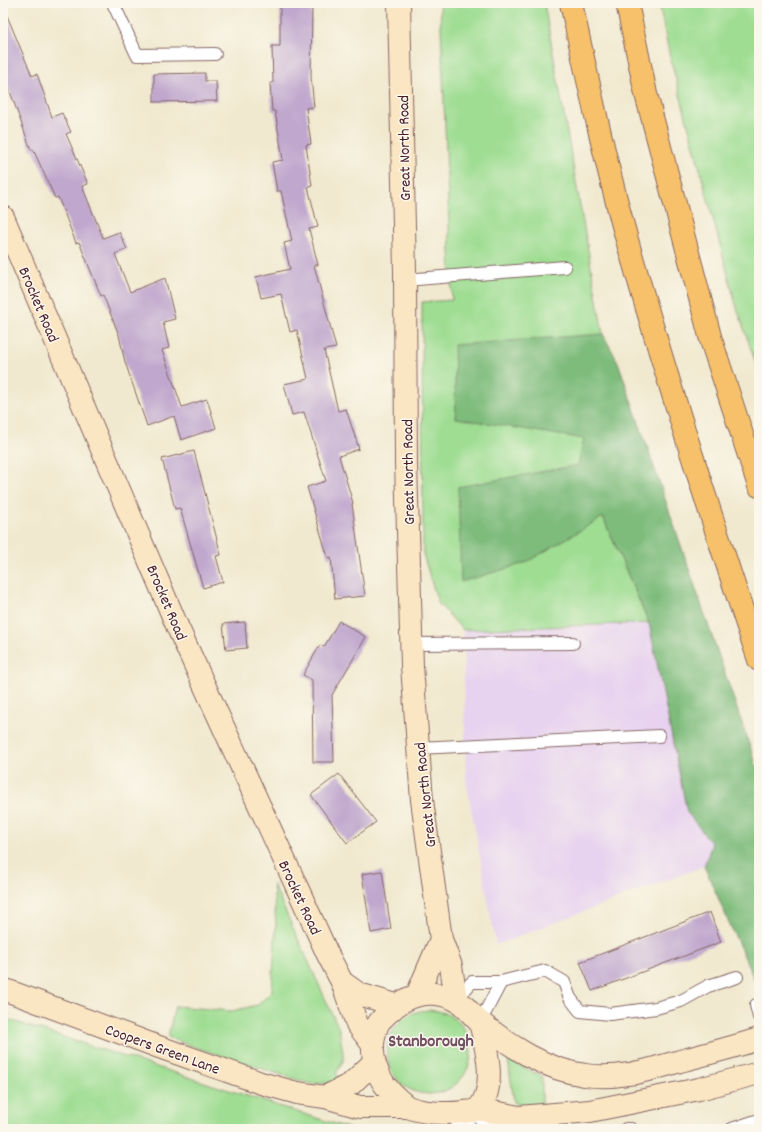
<svg xmlns="http://www.w3.org/2000/svg" width="762" height="1132" font-family="Dekko,sans-serif">
<rect width="100%" height="100%" fill="#fbf7ec"/>
<filter id="ink" filterUnits="userSpaceOnUse"><feTurbulence type="fractalNoise" baseFrequency=".025" numOctaves="2"/><feDisplacementMap in="SourceGraphic" scale="8" xChannelSelector="R" yChannelSelector="G"/><feConvolveMatrix kernelMatrix="1 2 1 2 8 2 1 2 1" color-interpolation-filters="sRGB"/></filter>
<filter id="wash" filterUnits="userSpaceOnUse"><feTurbulence type="fractalNoise" baseFrequency=".012" numOctaves="4" result="noise"/><feDisplacementMap in="SourceGraphic" scale="16" xChannelSelector="R" yChannelSelector="G"/><feGaussianBlur stdDeviation="0.9" result="paint"/><feColorMatrix in="noise" values="0 0 0 0 0 0 0 0 0 0 0 0 0 0 0 0 0 1.4 0 .05"/><feComposite in="paint" operator="in"/></filter>
<g filter="url(#wash)">
<rect width="100%" height="100%" fill="#f1e9cf"/>
<!-- built -->
<path fill="#e7d2ef" d="M 649,623 L 687,812 L 712,844 L 704,866 L 496,945 L 466,780 L 463,630 Z"/>
<!-- green -->
<path fill="#9edd92" stroke="#747e5e" d="M 440,3 L 544,3 L 603,334 L 591,490 L 649,623 L 463,630 L 438,603 L 423,554 L 422,302 L 452,300 Z
M 659,3 L 759,3 L 759,373 L 736,305 L 669,53 Z
M 273,884 L 339,1029 L 344,1059 L 336,1074 L 341,1079 L 330,1083 L 311,1084 L 200,1049 L 168,1037 L 175,1006 L 232,1011 L 258,1005 L 272,991 L 276,925 Z
M387 1052a42 42 0 1 1 84 0a42 42 0 1 1-84 0Z
M 3,1018 L 351,1129 L 3,1129 Z
M 508,1060 L 542,1076 L 542,1104 L 519,1105 L 514,1102 Z"/>
<!-- forest -->
<path fill="#7ebc7c" stroke="#646e54" d="M 603,334 L 618,362 L 759,773 L 759,990 L 704,866 L 712,844 L 687,812 L 649,623 L 603,517 L 525,563 L 461,582 L 458,487 L 578,465 L 584,439 L 456,418 L 454,345 Z"/>
<g id="blocks">
<!-- building -->
<path fill="#c0a7ce" d="M 280,3 L 312,3 L 311,77 L 314,107 L 306,108 L 311,144 L 306,145 L 312,186 L 308,187 L 318,227 L 309,229 L 318,265 L 314,265 L 336,348 L 324,350 L 338,411 L 346,409 L 359,449 L 339,456 L 353,503 L 352,504 L 365,596 L 335,599 L 331,557 L 328,558 L 307,487 L 326,481 L 304,412 L 292,415 L 284,384 L 308,379 L 297,330 L 290,332 L 281,294 L 261,298 L 256,277 L 290,269 L 284,243 L 292,241 L 281,191 L 277,191 L 272,162 L 283,160 L 275,111 L 272,111 L 270,83 L 273,83 L 272,46 L 280,46 Z
M 3,6 L 32,76 L 37,74 L 52,117 L 62,113 L 71,132 L 66,134 L 88,184 L 82,186 L 103,238 L 119,232 L 127,249 L 115,254 L 130,292 L 165,278 L 175,319 L 163,322 L 169,348 L 162,350 L 182,407 L 207,399 L 216,428 L 181,440 L 174,416 L 147,426 L 125,362 L 119,335 L 103,295 L 101,296 L 79,242 L 76,243 L 58,197 L 55,198 L 33,149 L 31,150 L 3,72 Z
M 205,73 L 205,81 L 216,81 L 217,101 L 154,102 L 154,74 Z
M 194,451 L 221,555 L 216,556 L 223,582 L 203,588 L 180,508 L 175,509 L 162,459 Z
M 339,621 L 366,637 L 332,695 L 334,762 L 313,762 L 312,680 L 303,675 L 320,645 L 324,647 Z
M 245,622 L 247,648 L 226,650 L 223,624 Z
M 339,774 L 376,822 L 347,843 L 311,795 Z
M 382,871 L 391,929 L 371,933 L 362,874 Z
M 710,912 L 721,942 L 592,991 L 580,962 Z"/>
</g>
</g>
<g filter="url(#ink)">
<use href="#blocks" fill-opacity="0" stroke="#846664" stroke-width="1"/>
<g fill="none" stroke-linecap="round" stroke-linejoin="round">
<!-- lane casing -->
<g stroke="#846664" stroke-width="14">
<path id="lane" d="M 113,3 L 137,55 L 215,54
M 405,280 L 565,267
M 412,644 L 573,643
M 418,748 L 659,736
M 456,999 L 472,982 L 501,982 L 545,971 L 564,982 L 570,998 L 580,1011 L 610,1014 L 656,1008 L 681,1001 L 708,986 L 737,977
M 756,1005 L 759,1017
M 480,1022 L 501,982
M 626,1129 L 631,1129
M 732,1129 L 759,1120"/>
</g>
<!-- street casing -->
<g stroke="#846664" stroke-width="24">
<path id="street" d="M 477,1110 L 500,1129
M 459,1114 L 465,1129"/>
</g>
<!-- secondary casing -->
<g stroke="#846664" stroke-width="24">
<path id="secondary" d="M 399,3 L 405,271 L 406,463 L 412,666 L 422,800 L 441,939 L 451,966 L 456,999
M 3,217 L 178,628 L 328,955 L 342,982 L 357,1024 L 373,1045
M 342,982 L 359,994 L 396,1005
M 3,989 L 159,1047 L 261,1083 L 297,1093 L 325,1097 L 360,1107 L 408,1107
M 417,995 L 441,939
M 480,1022 C 486,1047 498,1089 477,1110 C 458,1114 427,1115 408,1107 C 405,1106 402,1102 399,1100 C 376,1081 366,1052 378,1024 C 380,1020 385,1016 388,1013 C 406,995 430,988 454,999 C 464,1003 472,1016 481,1023 C 512,1047 546,1070 585,1075 C 618,1080 649,1070 680,1061 C 707,1054 733,1047 759,1039
M 325,1097 L 351,1084 L 374,1062
M 478,1109 L 519,1117 L 590,1111 L 699,1089 L 759,1073"/>
</g>
<!-- highway casing -->
<g stroke="#846664" stroke-width="24">
<path id="highway" d="M 571,3 C 589,85 606,166 629,247 C 669,386 713,524 759,660
M 627,3 L 646,94 L 711,340 L 759,486"/>
</g>
<!-- lane -->
<use href="#lane" stroke="#fff" stroke-width="12"/>
<!-- street -->
<use href="#street" stroke="#fff" stroke-width="22"/>
<!-- secondary -->
<use href="#secondary" stroke="#fbe6c4" stroke-width="22"/>
<!-- highway -->
<use href="#highway" stroke="#f6c16b" stroke-width="22"/>
</g>
</g>
<g text-anchor="middle" stroke-width="3" stroke-linejoin="round" paint-order="stroke">
<!-- street labels -->
<g font-size="16" fill="#4a1f2b" stroke="#fbf7ec">
<text transform="translate(403 148) rotate(-91)" y="6">Great North Road</text>
<text transform="translate(40 304) rotate(67)" y="6">Brocket Road</text>
<text transform="translate(407 472) rotate(-91)" y="6">Great North Road</text>
<text transform="translate(168 602) rotate(67)" y="6">Brocket Road</text>
<text transform="translate(424 795) rotate(-96)" y="6">Great North Road</text>
<text transform="translate(301 897) rotate(65)" y="6">Brocket Road</text>
<text transform="translate(163 1048) rotate(20)" y="6">Coopers Green Lane</text>
</g>
<!-- quarter labels -->
<g font-size="18" font-weight="bold" fill="#734f64" stroke="#fbf7ec">
<text x="431" y="1046">Stanborough</text>
</g>
</g>
<!-- margin -->
<rect width="762" height="1132" fill="none" stroke="#fbf7ec" stroke-width="16"/>
</svg>
